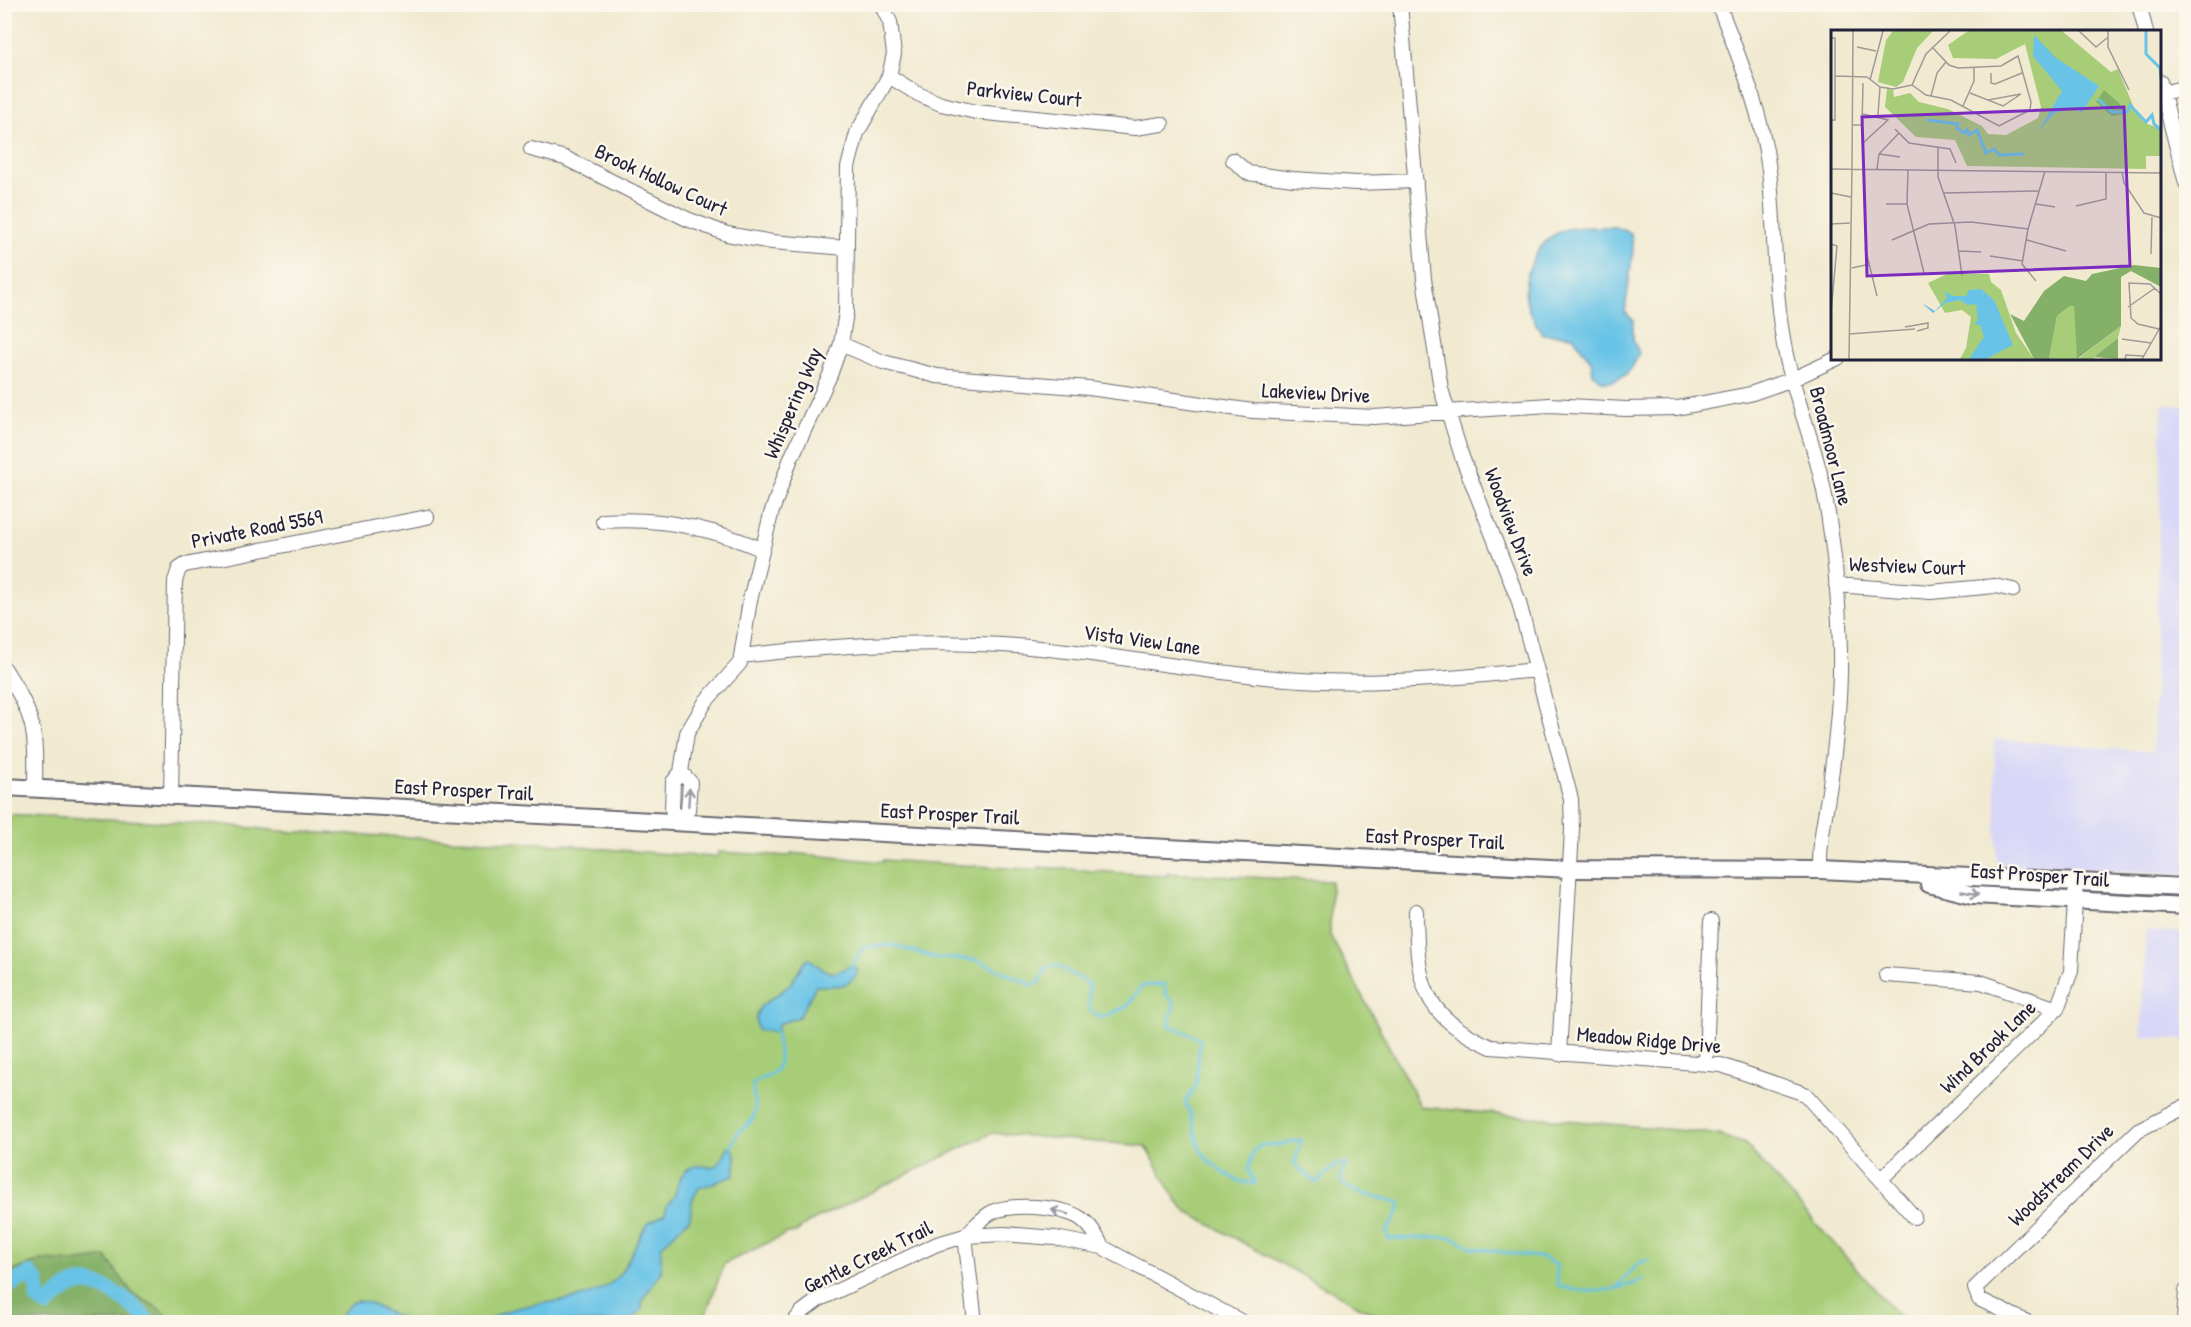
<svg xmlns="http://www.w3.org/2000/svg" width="2191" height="1327" font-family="'Patrick Hand',sans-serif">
<rect width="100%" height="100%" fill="#fbf7ec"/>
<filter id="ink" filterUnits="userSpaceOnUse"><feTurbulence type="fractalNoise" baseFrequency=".0167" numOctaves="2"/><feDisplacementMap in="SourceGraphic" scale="12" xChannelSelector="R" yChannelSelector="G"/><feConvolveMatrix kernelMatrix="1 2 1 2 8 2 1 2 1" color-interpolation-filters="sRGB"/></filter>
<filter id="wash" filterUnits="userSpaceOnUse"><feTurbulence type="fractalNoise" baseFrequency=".008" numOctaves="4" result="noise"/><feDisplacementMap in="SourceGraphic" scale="24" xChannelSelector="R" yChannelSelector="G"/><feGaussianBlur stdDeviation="1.35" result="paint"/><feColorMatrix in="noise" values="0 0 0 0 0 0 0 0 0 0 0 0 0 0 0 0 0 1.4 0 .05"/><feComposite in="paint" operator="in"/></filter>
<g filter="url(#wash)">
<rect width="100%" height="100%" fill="#f1ead1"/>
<!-- built -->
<path fill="#d8d7f8" d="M 2162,404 L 2186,406 L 2186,874 L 1997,864 L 1994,739 L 2153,752 Z
M 2146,930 L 2186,933 L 2186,1040 L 2141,1037 Z"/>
<!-- green -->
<path fill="#a7cd78" stroke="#64785a" stroke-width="1.5" d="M 5,814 L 225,825 L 279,831 L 577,845 L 578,847 C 626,850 671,855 717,857 L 718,852 L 790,856 L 791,853 L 883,862 L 883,860 L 1039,870 L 1039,867 L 1167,876 L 1167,873 L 1331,881 L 1330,935 L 1421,1107 L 1698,1132 L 1718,1135 L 1745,1144 L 1904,1322 L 1388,1322 L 1187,1212 L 1176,1200 L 1146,1146 L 992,1133 L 808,1223 L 796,1232 L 788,1233 L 724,1264 L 703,1322 L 5,1322 Z"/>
<!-- forest -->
<path fill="#85b068" stroke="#546952" stroke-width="1.5" d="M 106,1257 L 133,1294 L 157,1307 L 175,1322 L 14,1322 L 5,1296 L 5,1274 L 42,1260 L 74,1262 Z"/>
<!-- water -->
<path fill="#68c3e6" stroke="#457290" stroke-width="1.5" d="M 1616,227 L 1631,233 L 1633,250 L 1625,312 L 1633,320 L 1633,339 L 1639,353 C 1632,371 1624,381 1604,382 L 1593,374 L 1591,361 L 1573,336 L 1542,334 C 1538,326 1532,318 1529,310 C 1518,281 1534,244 1561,231 C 1572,226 1603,227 1616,227 Z
M 808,958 C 822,968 829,980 849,966 L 857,968 L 857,974 C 846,990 832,985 816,986 L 799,1017 L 778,1024 L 777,1033 L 758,1030 C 748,1003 775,1001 789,985 C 797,977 800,965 808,958 Z
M 729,1146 L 733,1148 L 736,1158 L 734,1176 L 699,1188 L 692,1200 L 690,1218 L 661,1247 L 661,1272 L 642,1300 L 642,1310 L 629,1322 L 487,1322 C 524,1294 573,1311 611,1283 C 628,1271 640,1228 650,1222 C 655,1219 660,1217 665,1214 C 666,1202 672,1203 675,1194 C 678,1182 682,1167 697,1166 C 704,1165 709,1169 716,1166 C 721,1163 725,1152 729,1146 Z
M 357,1301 L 366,1302 L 409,1322 L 335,1322 L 351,1303 Z"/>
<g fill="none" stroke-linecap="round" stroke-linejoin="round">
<!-- stream -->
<path stroke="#68c3e6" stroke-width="3" d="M 851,968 L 863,947 L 892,945 L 936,958 L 977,960 L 1032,985 L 1040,982 L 1046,968 L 1056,965 L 1089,984 L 1089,1009 L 1100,1018 L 1126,1007 L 1142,986 L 1164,984 L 1166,995 L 1174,1003 L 1169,1025 L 1200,1039 L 1196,1085 L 1185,1103 C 1196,1118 1193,1137 1202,1152 C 1210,1165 1239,1186 1255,1183 L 1248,1170 L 1253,1152 L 1261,1145 L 1282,1145 L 1297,1140 L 1301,1141 L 1294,1164 L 1316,1183 L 1336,1165 L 1346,1163 L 1340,1178 C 1344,1196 1386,1196 1400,1203 L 1396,1217 L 1386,1231 L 1389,1239 L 1451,1237 L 1474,1248 L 1544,1258 L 1556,1265 L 1558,1285 C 1583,1296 1620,1291 1644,1279
M 731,1148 C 737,1125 746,1131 753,1118 C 759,1106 751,1096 753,1084 C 758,1079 764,1079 770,1075 C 786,1065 777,1044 775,1029
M 1616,1288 L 1639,1263 L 1648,1260"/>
<!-- river -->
<path stroke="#68c3e6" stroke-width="16" d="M 4,1288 L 30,1274 L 37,1282 L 38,1299 L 47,1305 C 54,1299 62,1291 70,1287 C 95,1273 134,1304 148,1322"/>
</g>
</g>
<g filter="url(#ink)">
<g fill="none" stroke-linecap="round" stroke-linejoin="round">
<!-- minor casing -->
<g stroke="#6a6870" stroke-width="16">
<path id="minor" d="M 1400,4 L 1424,279 L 1441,389 L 1462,457 L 1518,599 L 1571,799 L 1572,830 L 1559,1054
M 2139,4 L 2146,32
M 1719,6 C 1740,59 1762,113 1769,170 C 1776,232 1773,294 1786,355 C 1796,401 1815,445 1824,491 C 1834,543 1839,600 1840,653 C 1841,697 1836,741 1830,784 C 1826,813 1819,840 1820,870
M 889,76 L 918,94 L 941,104 L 976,112 L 1135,128 L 1162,124
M 2160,82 L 2186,183
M 2163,93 L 2186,87
M 531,149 L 565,158 L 687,219 L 727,234 L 772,242 L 847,248
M 1233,160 L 1248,173 L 1293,179 L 1356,183 L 1416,181
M 841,344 L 883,362 L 937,376 L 1089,388 L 1253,411 L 1374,417 L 1549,405 L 1626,409 L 1677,408 L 1750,394 L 1793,379 L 1838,358
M 603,521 C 658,517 710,527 761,549
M 1836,585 L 1931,592 L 1995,586 L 2013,590
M 741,656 C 833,645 924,639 1017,646 C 1112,653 1205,674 1301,680 C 1380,685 1458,678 1536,670
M 4,668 C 36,718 36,731 35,788
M 681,772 L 690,782 L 688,810 L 678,822 L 672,810 L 673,782 L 681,772 L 687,733 L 706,701 L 740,663 L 750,600 L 771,514 L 791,458 L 830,375 L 841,344 L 846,312 L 848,167 L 857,133 L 889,76 L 894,54 L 890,22 L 881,4
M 171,797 L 175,581 L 179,569 L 185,565 L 427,517
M 1416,911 C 1417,983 1421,1015 1491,1047 L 1721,1065 L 1805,1094 L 1914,1217
M 1886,975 L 1981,982 L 2057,1009
M 1706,1063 L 1711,921
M 1881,1179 L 2057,1009 L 2071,971 L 2076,882
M 965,1236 C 972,1229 980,1220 989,1214 C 1007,1202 1062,1206 1080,1218 C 1091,1225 1096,1235 1102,1247
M 965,1236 L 975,1322
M 794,1322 L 802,1312 L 818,1300 L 937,1244 L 965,1236 L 1004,1234 L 1055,1238 L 1102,1247 L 1242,1322
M 2027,1322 L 1979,1299 L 1975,1288 L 2138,1130 L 2186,1106
M 2184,1322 L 2186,1291"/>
</g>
<!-- major casing -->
<g stroke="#6a6870" stroke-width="20">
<path id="major" d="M 4,787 L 1569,869 L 1820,870 L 2186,887
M 1929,884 L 1973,895 L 2186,906"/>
</g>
<!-- minor -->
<use href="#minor" stroke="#fff" stroke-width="14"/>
<!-- major -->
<use href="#major" stroke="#fff" stroke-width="16"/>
</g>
<!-- one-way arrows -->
<defs><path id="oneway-shaft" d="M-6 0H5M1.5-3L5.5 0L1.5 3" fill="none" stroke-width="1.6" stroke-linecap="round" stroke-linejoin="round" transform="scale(1.5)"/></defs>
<g stroke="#9c9ca7">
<use href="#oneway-shaft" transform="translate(689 797) rotate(-86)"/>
<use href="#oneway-shaft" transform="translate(1970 893) rotate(10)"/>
<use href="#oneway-shaft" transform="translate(1060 1212) rotate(-165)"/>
</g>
</g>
<g text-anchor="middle" stroke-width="5" stroke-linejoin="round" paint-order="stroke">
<!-- street labels -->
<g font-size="21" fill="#22223b" stroke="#fbf7ec">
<text transform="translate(1024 94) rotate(6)" y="7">Parkview Court</text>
<text transform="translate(661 180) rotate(25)" y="7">Brook Hollow Court</text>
<text transform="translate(1316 393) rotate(3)" y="7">Lakeview Drive</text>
<text transform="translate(793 403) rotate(-67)" y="7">Whispering Way</text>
<text transform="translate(1831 446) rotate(76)" y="7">Broadmoor Lane</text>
<text transform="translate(1511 522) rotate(69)" y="7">Woodview Drive</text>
<text transform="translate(257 529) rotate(-11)" y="7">Private Road 5569</text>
<text transform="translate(1907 566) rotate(2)" y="7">Westview Court</text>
<text transform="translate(1142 640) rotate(8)" y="7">Vista View Lane</text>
<text transform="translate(464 790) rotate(3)" y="7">East Prosper Trail</text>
<text transform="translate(950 814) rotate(3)" y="7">East Prosper Trail</text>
<text transform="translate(1435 839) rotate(3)" y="7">East Prosper Trail</text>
<text transform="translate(2040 875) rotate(4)" y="7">East Prosper Trail</text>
<text transform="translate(1649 1040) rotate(5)" y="7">Meadow Ridge Drive</text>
<text transform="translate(1988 1047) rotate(-44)" y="7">Wind Brook Lane</text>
<text transform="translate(2061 1175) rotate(-44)" y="7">Woodstream Drive</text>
<text transform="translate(868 1257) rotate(-26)" y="7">Gentle Creek Trail</text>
</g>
</g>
<!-- overview -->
<g transform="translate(1831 30)">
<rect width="330" height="330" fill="#f1ead1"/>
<path d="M 62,1 L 102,1 L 86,18 L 72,52 L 65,57 L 47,52 L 55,10 ZM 137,1 L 231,1 L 280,42 L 287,39 L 303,78 L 314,93 L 330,99 L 330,126 L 315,126 L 315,139 L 136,136 L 124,110 L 85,107 L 54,77 L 56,59 L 62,60 L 63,67 L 79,63 L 88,72 L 117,79 L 151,96 L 157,104 L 175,105 L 207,88 L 210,77 L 194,14 L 165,29 L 122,28 L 117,15 ZM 116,244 L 158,244 L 160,252 L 170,260 L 185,303 L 203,329 L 129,329 L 135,318 L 140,287 L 131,280 L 114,283 L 97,253 ZM 239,276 L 243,276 L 247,329 L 290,296 L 287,308 L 263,327 L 265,329 L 218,329 L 226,286 Z" fill="#a7cd78"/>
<path d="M 273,60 L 288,73 L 293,84 L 281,86 L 265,72 ZM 303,235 L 330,238 L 330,257 L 300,241 L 290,247 L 290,296 L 246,329 L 243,276 L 239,276 L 226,286 L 218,329 L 203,329 L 179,284 L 193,291 L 213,261 L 233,246 L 255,251 L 261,244 ZM 287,308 L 287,329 L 262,327 L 263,327 Z" fill="#85b068"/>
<path d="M 203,5 L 225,28 L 268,56 L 251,82 L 240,79 L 223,83 L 207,102 L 231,61 L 202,26 ZM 150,259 L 163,270 L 182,315 L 155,329 L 138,329 L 153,307 L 149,295 L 143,294 L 147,290 L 145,274 L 137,275 L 129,270 L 114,273 L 102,283 L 91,273 L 104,281 L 116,268 L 114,261 L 121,266 L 135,266 L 138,260 Z" fill="#68c3e6"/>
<path fill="none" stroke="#68c3e6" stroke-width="3" d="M 315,1 L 315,24 L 329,38 L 330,49M 267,69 L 281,82 L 296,82 L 299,75 L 315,92 L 321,85 L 323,94 L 330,100M 96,90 L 127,94 L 126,98 L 133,103 L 136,100 L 138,105 L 146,100 L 155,123 L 163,119 L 168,125 L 193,124"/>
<path fill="none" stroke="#9e9a95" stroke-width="1.5" d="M 248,1 L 265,17 L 276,8M 277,1 L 277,17 L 298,60M 0,8 L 4,8 L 4,90 L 0,90M 26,17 L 45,21M 160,43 L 160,53 L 164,54 L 191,43M 4,46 L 36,47 L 49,57 L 62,59 L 81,55 L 95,65 L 120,70 L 168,96 L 199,80 L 200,72 L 187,26 L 170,36 L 127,38 L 118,35 L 101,17M 39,50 L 52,1M 81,55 L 95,24 L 119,1M 139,63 L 172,76 L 190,64M 100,66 L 106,43 L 115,32M 157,70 L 190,64M 132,76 L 143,51 L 143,38M 32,84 L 57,90 L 32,113M 47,85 L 49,57M 22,95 L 31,95 L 32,53M 31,95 L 32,113M 64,99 L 78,113 L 119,119 L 125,133M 107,117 L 107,147 L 124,196 L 131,246M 48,124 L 69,127M 21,137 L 22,1M 0,139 L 330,143M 46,139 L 48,124 L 68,103M 77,140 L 76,174 L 93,243M 291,142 L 293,153 L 313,183 L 330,188M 0,163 L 20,167M 112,163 L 207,161M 55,174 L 76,174M 205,174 L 224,177M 245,176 L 275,169 L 275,142M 0,194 L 19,193M 61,210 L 98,194 L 140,192 L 197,199M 196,210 L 235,221M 0,214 L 6,216 L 0,282M 34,217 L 46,266M 128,221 L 150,222M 320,224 L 321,187M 159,226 L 192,231M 21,238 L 39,234M 205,251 L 191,234 L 197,199 L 214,141M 297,277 L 324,258M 74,297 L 97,293 L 97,298 L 86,301M 328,299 L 307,294 L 300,288 L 298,253 L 319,254 L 330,264M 18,304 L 84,299M 291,309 L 320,313M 18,329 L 21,137M 294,329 L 295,325 L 313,326M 311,329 L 330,296"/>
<path fill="#7b2cbf" fill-opacity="0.15" stroke="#7b2cbf" stroke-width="3" d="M 293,77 L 299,236 L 36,246 L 31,87 Z"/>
<rect width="330" height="330" fill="none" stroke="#22223b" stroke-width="3"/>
</g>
<!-- margin -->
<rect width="2191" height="1327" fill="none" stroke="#fbf7ec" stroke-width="24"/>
</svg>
